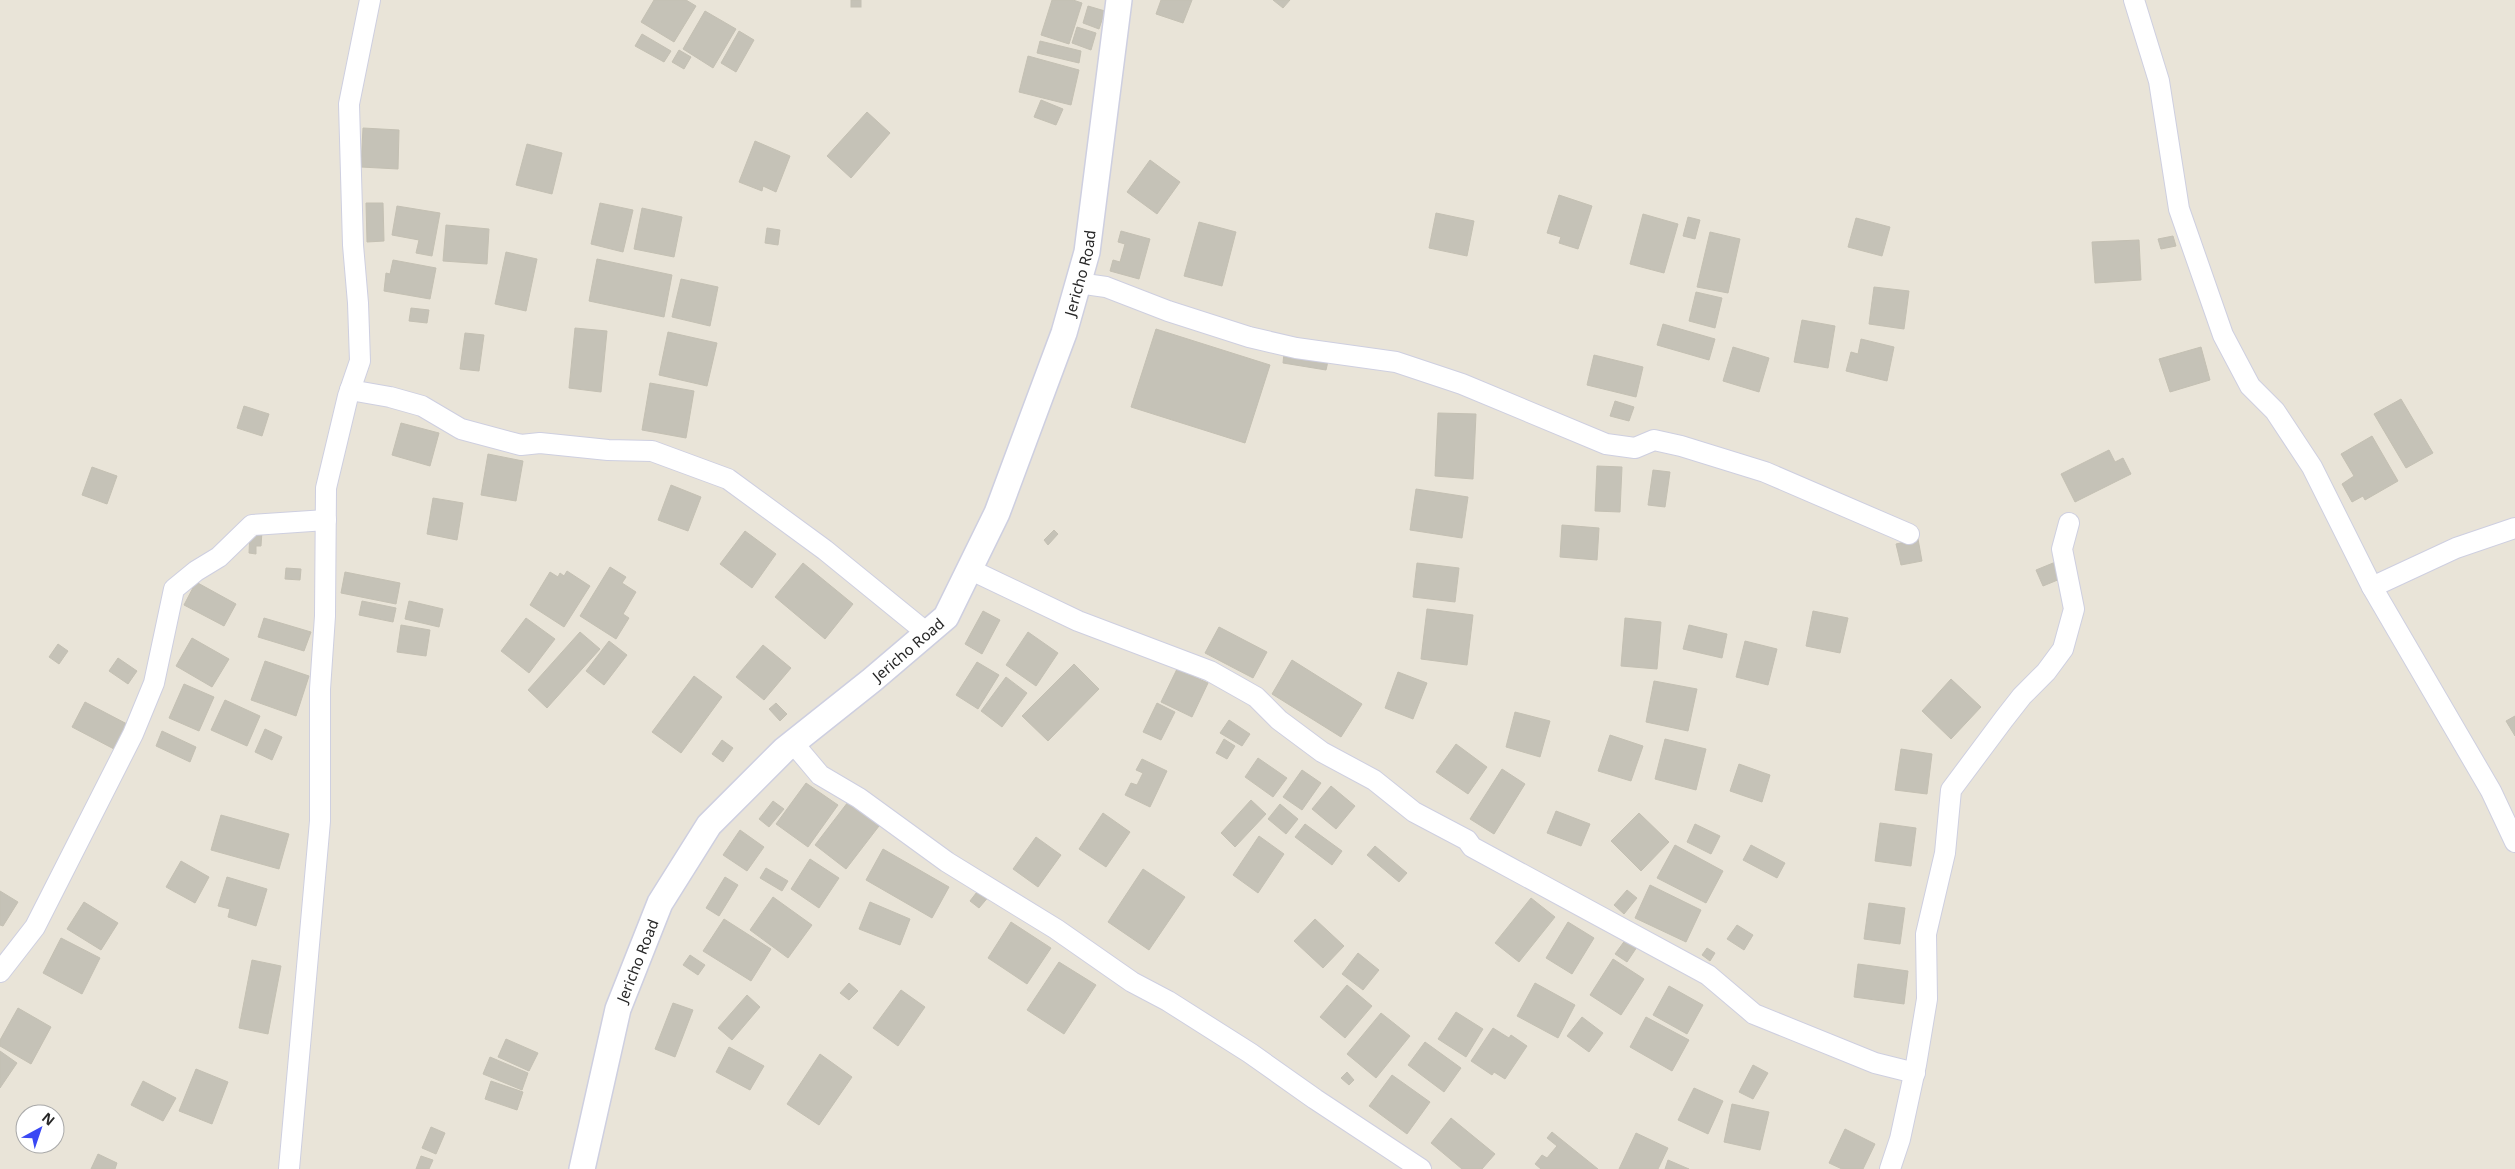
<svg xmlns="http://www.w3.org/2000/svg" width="2515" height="1169" font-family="'Noto Sans',sans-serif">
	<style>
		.building { fill: #c5c2b7; stroke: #c4c0b3 }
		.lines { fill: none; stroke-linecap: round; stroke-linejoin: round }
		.minor-casing { stroke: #cecfe0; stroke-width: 22 }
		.tertiary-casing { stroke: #cecfe0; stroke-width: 28 }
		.minor { stroke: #fff; stroke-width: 20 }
		.tertiary { stroke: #fff; stroke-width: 25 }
		.labels { text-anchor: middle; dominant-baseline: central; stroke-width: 4; stroke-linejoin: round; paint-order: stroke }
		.street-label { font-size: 15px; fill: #272727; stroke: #fff }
	</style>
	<rect width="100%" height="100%" fill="#e9e4d8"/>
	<g class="building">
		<path d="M654 0H686L696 6 674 42 641 22Z"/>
		<rect x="851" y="0" width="10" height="7"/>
		<path d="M1052 0H1073L1082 3 1069 44 1041 35Z"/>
		<path d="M1161 0H1192L1183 23 1156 14Z"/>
		<path d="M1273 0H1290L1283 8Z"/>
		<path d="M1088 6 1105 11 1099 29 1083 23Z"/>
		<path d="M705 11 736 29 713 68 683 49Z"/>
		<path d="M1077 27 1096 33 1091 50 1072 43Z"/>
		<path d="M739 31 754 40 736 72 721 63Z"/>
		<path d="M642 34 671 51 664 62 635 46Z"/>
		<path d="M1040 41 1081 51 1079 63 1037 53Z"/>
		<path d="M679 50 691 57 684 69 672 62Z"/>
		<path d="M1028 56 1079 70 1071 105 1019 92Z"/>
		<path d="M1041 100 1063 109 1056 125 1034 117Z"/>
		<path d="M867 112 890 133 851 178 827 156Z"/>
		<path d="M363 128 399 130 398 169 361 167Z"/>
		<path d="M755 141 790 156 776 192 763 186 762 191 739 182Z"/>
		<path d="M527 144 562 153 552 194 516 185Z"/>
		<path d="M1150 160 1180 182 1157 214 1127 192Z"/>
		<path d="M1559 195 1592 206 1578 249 1559 243 1561 237 1547 233Z"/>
		<path d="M366 203H383L384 241 367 242Z"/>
		<path d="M600 203 633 210 623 252 591 244Z"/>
		<path d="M397 206 440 213 432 256 416 253 419 240 392 235Z"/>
		<path d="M642 208 682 217 674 257 634 249Z"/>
		<path d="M1436 213 1474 221 1467 256 1429 248Z"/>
		<path d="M1643 214 1678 224 1664 273 1630 264Z"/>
		<path d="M1688 217 1700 220 1695 239 1683 236Z"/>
		<path d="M1856 218 1890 227 1882 256 1848 247Z"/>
		<path d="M1199 222 1236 232 1222 286 1184 276Z"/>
		<path d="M446 225 489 229 487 264 443 261Z"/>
		<path d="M767 228 780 230 778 245 765 243Z"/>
		<path d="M1121 231 1150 239 1139 279 1110 271 1113 260 1120 262 1125 244 1118 242Z"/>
		<path d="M1710 232 1740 239 1728 293 1697 287Z"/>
		<path d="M2173 236 2176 246 2161 249 2158 239Z"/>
		<path d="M2139 240 2141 280 2095 283 2092 242Z"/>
		<path d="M506 252 537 259 526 311 495 304Z"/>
		<path d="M597 259 672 275 664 317 589 301Z"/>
		<path d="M393 260 436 268 430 299 384 291 386 273 390 274Z"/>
		<path d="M681 279 718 287 710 326 672 317Z"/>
		<path d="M1874 287 1909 291 1904 329 1869 324Z"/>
		<path d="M1696 292 1722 298 1715 328 1689 321Z"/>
		<path d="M411 308 429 310 427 323 409 321Z"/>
		<path d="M1802 320 1835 326 1828 368 1794 362Z"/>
		<path d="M1663 324 1715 339 1709 360 1657 345Z"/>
		<path d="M575 328 607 331 601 392 569 388Z"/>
		<path d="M1156 329 1270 365 1245 443 1131 407Z"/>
		<path d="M668 332 717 343 707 386 659 375Z"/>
		<path d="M465 333 484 335 479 371 460 369Z"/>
		<path d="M1861 339 1894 347 1887 381 1846 371 1851 352 1858 354Z"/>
		<path d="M1733 347 1769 358 1759 392 1723 381Z"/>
		<path d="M2201 347 2210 380 2170 392 2159 359Z"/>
		<path d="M1284 353 1328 361 1326 370 1283 363Z"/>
		<path d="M1594 355 1643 367 1636 397 1587 385Z"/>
		<path d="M650 383 694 391 686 438 642 430Z"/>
		<path d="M2401 399 2433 453 2406 468 2374 414Z"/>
		<path d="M1615 401 1634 407 1629 421 1610 416Z"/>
		<path d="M244 406 269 414 262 436 237 428Z"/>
		<path d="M1438 413 1476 414 1473 479 1435 476Z"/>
		<path d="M401 423 439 433 430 466 392 455Z"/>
		<path d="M2372 436 2398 481 2365 500 2363 496 2352 502 2342 484 2354 476 2341 454Z"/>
		<path d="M2109 450 2115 462 2123 458 2131 474 2075 502 2061 474Z"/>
		<path d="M488 454 523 461 516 501 481 495Z"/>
		<path d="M1597 466 1622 467 1620 512 1595 511Z"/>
		<path d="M92 467 117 476 107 504 82 495Z"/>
		<path d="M1653 470 1670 472 1665 507 1648 505Z"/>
		<path d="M671 485 701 497 688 531 658 520Z"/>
		<path d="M1416 489 1468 497 1462 538 1410 530Z"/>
		<path d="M433 498 463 503 457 540 427 534Z"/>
		<path d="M1562 525 1599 528 1597 560 1560 557Z"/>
		<path d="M1054 530 1058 534 1048 545 1044 540Z"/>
		<path d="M250 531H262L261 546H256V554L249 553Z"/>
		<path d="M745 531 776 554 752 588 720 564Z"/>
		<path d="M1918 539 1922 561 1901 565 1896 544Z"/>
		<path d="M2058 561 2065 577 2043 586 2036 570Z"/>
		<path d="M803 563 853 604 825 639 775 597Z"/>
		<path d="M1417 563 1459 568 1455 602 1413 597Z"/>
		<path d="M610 567 626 577 622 583 636 592 623 614 629 618 616 639 580 616Z"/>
		<path d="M286 568 301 569 300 580 285 579Z"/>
		<path d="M567 571 590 586 564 627 530 605 550 572 558 577 560 573 564 576Z"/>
		<path d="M345 572 400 583 396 604 341 593Z"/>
		<path d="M196 582 236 604 224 626 184 605Z"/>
		<path d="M362 601 396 608 393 622 359 615Z"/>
		<path d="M409 601 443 609 439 627 405 619Z"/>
		<path d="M1427 609 1473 615 1467 665 1421 659Z"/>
		<path d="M983 611 1000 620 982 654 965 644Z"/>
		<path d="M1813 611 1848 618 1840 653 1806 646Z"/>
		<path d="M264 618 311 632 304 651 258 637Z"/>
		<path d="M526 618 555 639 529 673 501 651Z"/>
		<path d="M1625 618 1661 622 1657 669 1621 666Z"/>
		<path d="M401 625 430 630 426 656 397 652Z"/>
		<path d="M1689 625 1727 634 1722 658 1683 649Z"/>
		<path d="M1219 627 1267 652 1253 678 1205 653Z"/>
		<path d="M580 632 600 649 547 708 528 690Z"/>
		<path d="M1028 632 1058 653 1036 686 1006 665Z"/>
		<path d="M192 638 229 659 212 687 176 666Z"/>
		<path d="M609 641 627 655 604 685 586 671Z"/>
		<path d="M1745 641 1777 649 1768 685 1736 677Z"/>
		<path d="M58 644 68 651 59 664 49 657Z"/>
		<path d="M763 645 791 668 764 700 736 677Z"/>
		<path d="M118 658 137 671 128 684 109 671Z"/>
		<path d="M1292 660 1362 704 1341 737 1272 694Z"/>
		<path d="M265 661 309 676 296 716 251 700Z"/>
		<path d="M977 662 999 675 978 709 956 695Z"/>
		<path d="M1074 664 1099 689 1048 741 1022 716Z"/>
		<path d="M1177 669 1208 683 1192 717 1161 702Z"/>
		<path d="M1398 672 1427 683 1413 719 1385 708Z"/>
		<path d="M694 676 722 697 681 753 652 732Z"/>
		<path d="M1006 677 1027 693 1002 727 981 711Z"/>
		<path d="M1951 679 1981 707 1951 739 1922 711Z"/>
		<path d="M1654 681 1697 689 1688 731 1646 722Z"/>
		<path d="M184 684 214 697 199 731 169 718Z"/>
		<path d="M225 700 260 716 247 746 211 730Z"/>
		<path d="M85 702 127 724 114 749 72 727Z"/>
		<path d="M776 703 787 714 780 721 769 709Z"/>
		<path d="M1157 703 1175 712 1161 740 1143 732Z"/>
		<path d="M1515 712 1550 721 1540 757 1506 747Z"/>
		<path d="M2515 716V736L2506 721Z"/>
		<path d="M1229 720 1250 734 1242 746 1220 733Z"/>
		<path d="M265 729 282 737 272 760 255 752Z"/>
		<path d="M162 731 196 747 190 762 156 746Z"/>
		<path d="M1610 735 1643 746 1631 781 1598 771Z"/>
		<path d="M1224 739 1235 746 1227 759 1216 753Z"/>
		<path d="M1665 739 1706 749 1696 790 1655 779Z"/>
		<path d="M722 740 733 748 723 762 712 754Z"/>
		<path d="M1456 744 1487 767 1468 794 1436 772Z"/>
		<path d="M1901 749 1932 754 1927 794 1895 790Z"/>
		<path d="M1258 758 1287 778 1273 797 1245 777Z"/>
		<path d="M1142 759 1167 771 1150 807 1125 795 1131 783 1137 785 1143 773 1136 770Z"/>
		<path d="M1739 764 1770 775 1762 802 1730 791Z"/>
		<path d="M1502 769 1525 784 1494 834 1470 819Z"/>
		<path d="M1302 770 1321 783 1302 810 1283 797Z"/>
		<path d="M806 783 838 805 808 847 776 824Z"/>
		<path d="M1331 786 1355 806 1336 829 1312 809Z"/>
		<path d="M1251 800 1266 814 1235 847 1221 833Z"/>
		<path d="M773 801 784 809 769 827 759 819Z"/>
		<path d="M848 802 879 826 846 869 815 845Z"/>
		<path d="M1280 804 1298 819 1286 834 1268 819Z"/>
		<path d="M1556 811 1590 824 1581 846 1547 833Z"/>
		<path d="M1103 813 1130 832 1106 867 1079 849Z"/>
		<path d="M1639 813 1669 842 1641 871 1611 841Z"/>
		<path d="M221 815 289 834 279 869 211 850Z"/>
		<path d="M1880 823 1916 828 1911 866 1875 861Z"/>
		<path d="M1305 824 1342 851 1332 865 1295 837Z"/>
		<path d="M1695 824 1720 836 1711 854 1687 842Z"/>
		<path d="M740 830 764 847 747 871 723 855Z"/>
		<path d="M1259 836 1284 854 1258 893 1233 875Z"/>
		<path d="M1036 837 1061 855 1038 887 1013 869Z"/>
		<path d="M1675 845 1723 871 1706 903 1657 878Z"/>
		<path d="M1751 845 1785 863 1777 878 1743 860Z"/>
		<path d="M1375 846 1407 873 1399 882 1367 855Z"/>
		<path d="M883 849 949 887 932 918 866 880Z"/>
		<path d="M810 859 839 878 819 908 791 889Z"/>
		<path d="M181 861 209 877 195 903 166 887Z"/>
		<path d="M766 868 788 881 782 891 760 878Z"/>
		<path d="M1143 869 1185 897 1149 950 1108 922Z"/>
		<path d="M227 877 267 889 256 926 228 917 230 909 218 906Z"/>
		<path d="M725 877 738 885 719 916 706 908Z"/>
		<path d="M1650 885 1701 910 1686 942 1635 918Z"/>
		<path d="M980 888 990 895 979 908 970 901Z"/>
		<path d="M1627 890 1637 898 1624 914 1614 905Z"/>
		<path d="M0 891 18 902 3 926 0 925Z"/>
		<path d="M773 897 812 925 788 958 750 930Z"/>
		<path d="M1531 898 1555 917 1519 962 1495 943Z"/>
		<path d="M84 902 118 923 101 950 67 929Z"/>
		<path d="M870 902 910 919 900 945 859 929Z"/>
		<path d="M1869 903 1905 908 1900 944 1864 939Z"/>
		<path d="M724 919 771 949 751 981 703 951Z"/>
		<path d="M1315 919 1344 946 1323 968 1294 941Z"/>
		<path d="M1011 922 1051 948 1027 984 988 958Z"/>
		<path d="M1568 922 1594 938 1572 974 1546 958Z"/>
		<path d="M1737 925 1753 935 1744 950 1727 939Z"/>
		<path d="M61 938 100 958 82 994 43 973Z"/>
		<path d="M1626 939 1637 947 1627 962 1615 954Z"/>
		<path d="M1707 948 1715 953 1710 961 1702 955Z"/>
		<path d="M1358 953 1379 970 1363 990 1342 974Z"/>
		<path d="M690 955 705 965 698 975 683 965Z"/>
		<path d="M1613 959 1644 979 1621 1015 1590 995Z"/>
		<path d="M252 960 281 966 268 1034 239 1028Z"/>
		<path d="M1059 962 1096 985 1064 1034 1027 1010Z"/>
		<path d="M1858 964 1908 971 1904 1004 1854 997Z"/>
		<path d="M849 983 858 991 849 1000 840 993Z"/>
		<path d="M1535 983 1575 1005 1558 1038 1517 1016Z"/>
		<path d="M1347 985 1372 1006 1345 1038 1320 1017Z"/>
		<path d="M1669 986 1703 1005 1687 1034 1653 1015Z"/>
		<path d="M901 990 925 1007 898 1046 873 1028Z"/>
		<path d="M747 995 760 1007 732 1040 718 1028Z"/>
		<path d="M673 1003 693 1010 675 1057 655 1049Z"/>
		<path d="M18 1008 51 1027 31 1064 0 1046V1040Z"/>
		<path d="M1456 1012 1483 1029 1466 1057 1438 1039Z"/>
		<path d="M1381 1013 1410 1036 1376 1078 1347 1054Z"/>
		<path d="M1582 1017 1603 1033 1589 1052 1567 1036Z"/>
		<path d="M1646 1017 1689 1040 1672 1071 1630 1047Z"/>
		<path d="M1493 1028 1509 1038 1511 1035 1527 1046 1505 1079 1494 1072 1492 1075 1471 1061Z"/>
		<path d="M506 1039 538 1053 529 1071 498 1057Z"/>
		<path d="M1425 1042 1461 1068 1444 1092 1408 1065Z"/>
		<path d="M729 1047 764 1066 750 1090 716 1072Z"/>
		<path d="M0 1051 17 1063 0 1088Z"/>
		<path d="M820 1054 852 1077 819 1125 787 1104Z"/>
		<path d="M490 1057 528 1073 522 1090 483 1074Z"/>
		<path d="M1753 1065 1768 1073 1753 1099 1739 1092Z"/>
		<path d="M196 1069 228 1082 212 1124 179 1111Z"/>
		<path d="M1347 1072 1354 1080 1349 1085 1341 1078Z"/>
		<path d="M1392 1075 1430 1102 1407 1134 1369 1106Z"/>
		<path d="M143 1081 176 1098 163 1121 131 1105Z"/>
		<path d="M491 1081 523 1092 517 1110 485 1099Z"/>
		<path d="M1694 1088 1723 1101 1708 1134 1678 1120Z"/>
		<path d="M1732 1104 1769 1112 1760 1150 1724 1142Z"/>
		<path d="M1451 1118 1495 1154 1482 1169H1462L1431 1143Z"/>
		<path d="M431 1127 445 1133 436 1154 422 1148Z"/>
		<path d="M1845 1129 1875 1144 1863 1169H1842L1829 1163Z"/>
		<path d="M1552 1132 1598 1169H1541L1535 1164 1542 1155 1547 1158 1557 1146 1547 1138Z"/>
		<path d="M1636 1133 1668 1148 1658 1169H1619Z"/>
		<path d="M98 1154 117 1163 115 1169H91Z"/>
		<path d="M421 1156 433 1160 429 1169H416Z"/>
		<path d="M1668 1160 1689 1169H1665Z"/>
	</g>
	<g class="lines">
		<g class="minor-casing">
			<g id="minor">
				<path d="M2134 0 2159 81 2179 209 2223 335 2250 386 2275 411 2312 467 2372 587 2491 791 2515 842"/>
				<path d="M1078 283 1106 287 1168 311 1249 337 1296 348 1396 362 1462 384 1606 444 1635 448 1654 440 1681 446 1765 472 1909 534"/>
				<path d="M350 390 390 397 422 406 461 429 521 445 540 443 608 450 652 451 728 479 825 550 927 633"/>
				<path d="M969 569 1078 621 1210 671 1256 697 1279 720 1322 752 1374 780 1414 812 1467 840 1472 847 1708 975 1754 1014 1875 1063 1915 1073"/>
				<path d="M2372 587 2456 548 2515 528"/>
				<path d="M793 743 820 775 859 798 947 862 1056 929 1132 982 1168 1001 1250 1053 1315 1099 1421 1169"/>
				<path d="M0 972 35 927 133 734 154 683 174 589 196 571 219 557 252 525 326 520"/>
				<path d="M289 1169 320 821V689L325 616 326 488 348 396 360 361 358 303 353 245 349 104 370 0"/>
				<path d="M1890 1169 1900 1139 1916 1065 1927 999 1926 934 1945 853 1951 790 2004 719 2022 696 2046 672 2063 649 2074 609 2062 549 2069 523"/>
			</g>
		</g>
		<g class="tertiary-casing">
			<g id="tertiary">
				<path id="s1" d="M582 1169 618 1009 660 903 709 825 784 750 872 680 946 617 997 513 1064 333 1087 252 1119 0"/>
			</g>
		</g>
		<use href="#minor" class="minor"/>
		<use href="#tertiary" class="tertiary"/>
	</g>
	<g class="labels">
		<g class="street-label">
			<text stroke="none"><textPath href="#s1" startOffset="1056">Jericho Road</textPath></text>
			<text stroke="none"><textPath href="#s1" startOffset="636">Jericho Road</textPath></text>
			<text stroke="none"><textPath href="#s1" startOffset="216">Jericho Road</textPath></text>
		</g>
	</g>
	<g transform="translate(40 1129) rotate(40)"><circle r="24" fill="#ffffff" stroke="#a9a9a9"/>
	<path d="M0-4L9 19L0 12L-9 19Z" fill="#3a48f4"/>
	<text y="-8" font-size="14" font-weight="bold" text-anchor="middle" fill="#272727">N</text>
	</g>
</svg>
